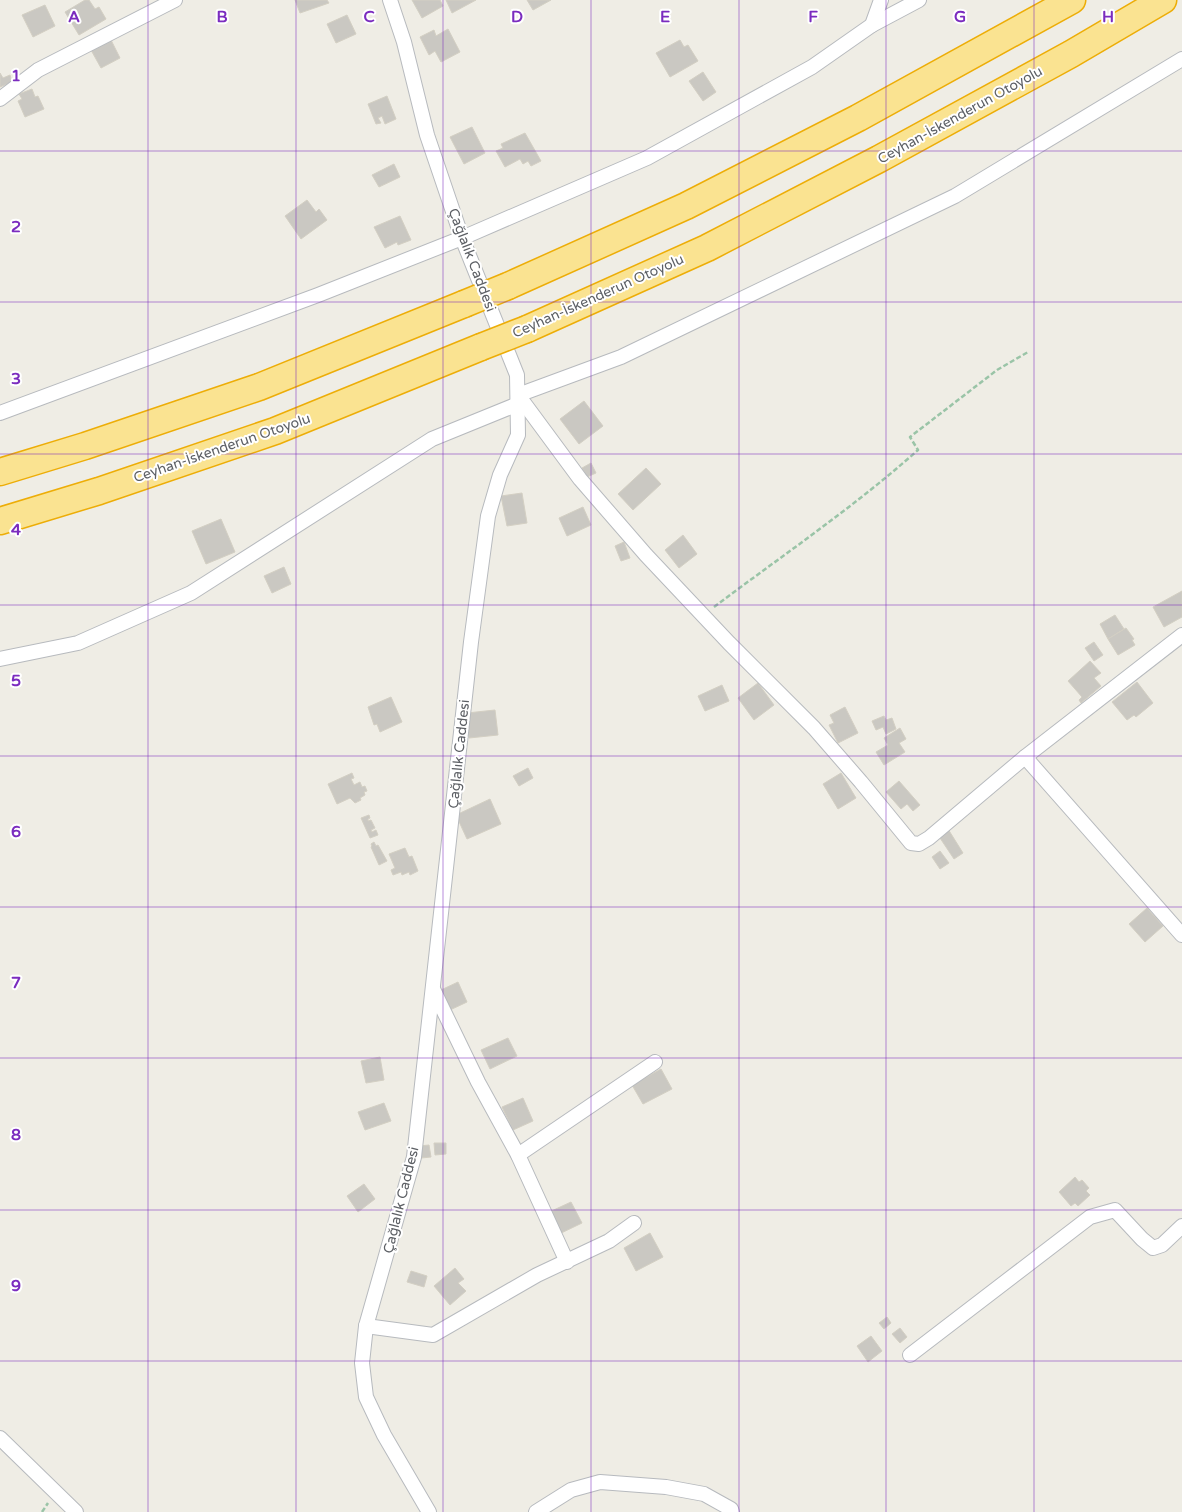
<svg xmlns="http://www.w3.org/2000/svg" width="1182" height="1512" font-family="'Varela Round',sans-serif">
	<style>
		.building { fill: #cac8c2; stroke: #d3cfc3 }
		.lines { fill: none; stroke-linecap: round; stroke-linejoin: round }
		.minor-casing { stroke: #b7babe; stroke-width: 16 }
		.motorway-casing { stroke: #edad07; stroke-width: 29 }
		.path { stroke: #9ac4a7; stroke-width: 2.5; stroke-dasharray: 5 2.5; stroke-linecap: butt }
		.minor { stroke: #fff; stroke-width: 14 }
		.motorway { stroke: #fae391; stroke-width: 26 }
		.motorway-bridge-casing { stroke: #edad07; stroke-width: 29; stroke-linecap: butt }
		.motorway-bridge { stroke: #fae391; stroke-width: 26 }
		.grid { fill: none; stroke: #7b2cbf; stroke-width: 1; stroke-opacity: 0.55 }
		.labels { text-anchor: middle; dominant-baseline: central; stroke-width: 4; stroke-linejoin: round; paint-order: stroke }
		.street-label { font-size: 14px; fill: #5d6065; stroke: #fff }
		.grid-label { font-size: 16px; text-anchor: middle; font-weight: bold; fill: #7b2cbf; stroke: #fff; stroke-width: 4; stroke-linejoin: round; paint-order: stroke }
	</style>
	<rect width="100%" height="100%" fill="#efede5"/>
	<g class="building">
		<path d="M85 0H89L95 9 99 7 106 19 79 35 65 12Z"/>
		<path d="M295 0H327L329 3 300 13Z"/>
		<path d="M412 0H440L443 6 422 18Z"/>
		<path d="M446 0H476L452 13Z"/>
		<path d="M527 0H551L533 10Z"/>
		<path d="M45 5 55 26 33 37 22 15Z"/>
		<path d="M347 15 356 34 336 43 327 24Z"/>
		<path d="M448 29 460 52 441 62 435 51 429 55 420 37 434 30 436 36Z"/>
		<path d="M111 40 120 58 101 68 91 50Z"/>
		<path d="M680 40 684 47 688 45 698 61 670 77 656 53Z"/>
		<path d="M703 72 716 92 703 101 689 81Z"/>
		<path d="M0 73 3 78 10 75 12 82 0 87Z"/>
		<path d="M32 89 35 97 38 96 44 109 25 117 18 101 22 99 19 94Z"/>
		<path d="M387 96 396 119 385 124 382 116 378 118 381 123 376 124 368 104Z"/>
		<path d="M472 127 485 153 464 164 450 137Z"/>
		<path d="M525 133 541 161 531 166 528 161 523 164 520 159 505 167 496 151 503 148 501 144Z"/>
		<path d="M394 164 400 177 379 187 372 175Z"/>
		<path d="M307 200 316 212 319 209 327 220 301 239 285 216Z"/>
		<path d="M400 216 411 240 398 245 397 242 385 248 374 227Z"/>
		<path d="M584 401 603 426 579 444 560 419Z"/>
		<path d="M591 463 596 473 587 477 582 468Z"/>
		<path d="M646 468 661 484 633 510 618 494Z"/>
		<path d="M522 493 527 523 507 526 501 496Z"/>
		<path d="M583 507 591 525 567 536 559 518Z"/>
		<path d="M221 519 235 552 206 564 192 531Z"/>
		<path d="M683 535 697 554 679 568 665 550Z"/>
		<path d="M624 542 630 558 621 561 615 546Z"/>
		<path d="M284 567 291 584 272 593 264 576Z"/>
		<path d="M1182 591V617L1164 627 1153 607Z"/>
		<path d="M1115 615 1124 629 1108 639 1100 624Z"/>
		<path d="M1126 628 1134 639 1132 640 1135 645 1118 655 1108 639Z"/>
		<path d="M1094 642 1103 655 1094 661 1085 648Z"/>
		<path d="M1090 661 1101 673 1094 678 1101 686 1081 703 1079 700 1082 697 1068 681Z"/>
		<path d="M1137 682 1153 703 1136 717 1134 715 1127 720 1112 702Z"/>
		<path d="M758 683 774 705 754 720 738 698Z"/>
		<path d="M722 685 729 701 705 711 698 696Z"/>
		<path d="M391 697 402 722 380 732 377 724 374 725 368 707Z"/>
		<path d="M845 707 858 733 838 743 829 725 834 723 830 715Z"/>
		<path d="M495 710 498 735 469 738 467 713Z"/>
		<path d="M884 716 886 720 892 718 896 729 886 734 883 727 876 730 872 721Z"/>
		<path d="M900 728 906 739 899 743 905 752 884 765 876 752 888 745 884 738Z"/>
		<path d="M528 768 533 778 519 786 513 776Z"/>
		<path d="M352 773 354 778 351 779 354 785 360 782 362 787 365 786 367 791 364 792 365 795 360 798 361 800 355 803 350 798 337 804 328 784Z"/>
		<path d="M841 773 856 798 838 809 823 784Z"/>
		<path d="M899 781 920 805 913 811 907 804 901 809 886 792Z"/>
		<path d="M490 799 501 824 467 839 456 815Z"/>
		<path d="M369 815 370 818 368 819V821L371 820 375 828 371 830 372 832 376 830 378 835 370 838 361 818Z"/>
		<path d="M948 829 963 853 954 859 938 835Z"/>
		<path d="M374 842 376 846 378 845 387 861 379 865 371 847 372 846 371 844Z"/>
		<path d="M405 848 409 857 412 856 418 871 410 875 409 872 402 875 401 872 393 875 391 870 395 868 389 854Z"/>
		<path d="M940 851 949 863 940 869 932 857Z"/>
		<path d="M1147 908 1163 926 1145 942 1129 924Z"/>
		<path d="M458 982 467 1002 450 1010 441 990Z"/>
		<path d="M508 1038 517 1056 490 1069 481 1050Z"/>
		<path d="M380 1057 384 1080 366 1083 361 1061Z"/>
		<path d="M661 1069 672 1089 643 1104 632 1085Z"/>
		<path d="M523 1098 533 1121 513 1130 502 1107Z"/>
		<path d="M384 1103 391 1121 365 1130 358 1112Z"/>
		<path d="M434 1143H446V1154L435 1155Z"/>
		<path d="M429 1145 431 1157 421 1158 419 1146Z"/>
		<path d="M1075 1177 1079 1182 1082 1180 1089 1188 1086 1191 1090 1195 1078 1206 1075 1203 1071 1206 1059 1192Z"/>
		<path d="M364 1184 375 1199 358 1212 347 1196Z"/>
		<path d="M571 1202 582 1223 555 1236 545 1214Z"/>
		<path d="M650 1233 663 1257 636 1271 624 1248Z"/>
		<path d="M455 1268 464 1279 458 1283 466 1291 450 1305 434 1286Z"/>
		<path d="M411 1271 427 1276 424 1287 407 1282Z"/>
		<path d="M887 1317 891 1323 884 1329 879 1323Z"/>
		<path d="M900 1328 907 1337 900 1343 892 1334Z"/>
		<path d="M871 1336 882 1351 868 1362 857 1346Z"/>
	</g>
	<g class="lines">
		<g class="minor-casing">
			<g id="minor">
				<path d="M390 0 404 42 427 135 462 238 517 375 518 435 500 475 488 516 471 642 414 1157 366 1326 362 1363 366 1397 384 1435 429 1512"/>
				<path d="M872 25 919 0"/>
				<path d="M1182 59 955 196 621 357 518 395 580 479 646 555 729 643 814 728 861 782 911 843 919 844 929 838 1025 757 1182 635"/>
				<path d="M0 99 38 70 175 0"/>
				<path d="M0 413 318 295 462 238 647 158 812 67 872 25 881 0"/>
				<path d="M0 659 78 643 191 593 432 439 518 404"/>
				<path d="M1025 757 1182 935"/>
				<path d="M433 989 478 1082 518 1155 567 1262"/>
				<path d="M518 1155 655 1062"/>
				<path d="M366 1326 433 1335 537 1275 609 1241 634 1223"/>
				<path d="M910 1355 1090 1217 1115 1210 1142 1239 1153 1248 1162 1245 1182 1226"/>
				<path d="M0 1438 76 1512"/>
				<path d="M536 1512 571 1490 600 1482 666 1487 704 1494 731 1509 732 1512"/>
			</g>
		</g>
		<g class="motorway-casing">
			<g id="motorway">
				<path d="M508 286 686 206 858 118 1072 0"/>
				<path d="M527 329 707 248 879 159 1071 54 1163 0"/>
				<path d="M0 472 85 446 259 387 464 304"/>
				<path d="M0 521 99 491 275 431 481 347"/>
			</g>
		</g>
		<g class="path">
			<path d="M714 607C783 555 854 507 918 450L910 437 997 370 1028 352"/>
			<path d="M42 1512 48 1503"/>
		</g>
		<use href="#minor" class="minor"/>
		<use href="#motorway" class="motorway"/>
		<g class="motorway-bridge-casing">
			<g id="motorway-bridge">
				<path d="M464 304 508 286"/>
				<path d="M481 347 527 329"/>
			</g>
		</g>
		<use href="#motorway-bridge" class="motorway-bridge"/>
	</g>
	<path class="grid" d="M148 0V1512M296 0V1512M443 0V1512M591 0V1512M739 0V1512M886 0V1512M1034 0V1512M0 151H1182M0 302H1182M0 454H1182M0 605H1182M0 756H1182M0 907H1182M0 1058H1182M0 1210H1182M0 1361H1182"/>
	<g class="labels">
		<g class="street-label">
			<text transform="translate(960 115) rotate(-29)">Ceyhan-İskenderun Otoyolu</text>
			<text transform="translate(472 260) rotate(69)">Çağlalık Caddesi</text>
			<text transform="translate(598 296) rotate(-24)">Ceyhan-İskenderun Otoyolu</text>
			<text transform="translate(222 448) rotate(-19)">Ceyhan-İskenderun Otoyolu</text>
			<text transform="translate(459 754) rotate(-84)">Çağlalık Caddesi</text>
			<text transform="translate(401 1200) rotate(-76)">Çağlalık Caddesi</text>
		</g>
	</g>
	<g class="grid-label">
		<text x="74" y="22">A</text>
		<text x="222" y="22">B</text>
		<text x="369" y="22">C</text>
		<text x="517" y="22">D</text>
		<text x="665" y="22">E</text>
		<text x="813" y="22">F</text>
		<text x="960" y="22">G</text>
		<text x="1108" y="22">H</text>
		<text x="16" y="81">1</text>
		<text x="16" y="232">2</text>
		<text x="16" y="384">3</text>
		<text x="16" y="535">4</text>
		<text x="16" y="686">5</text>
		<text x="16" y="837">6</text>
		<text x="16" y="988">7</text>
		<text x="16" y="1140">8</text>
		<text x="16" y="1291">9</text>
	</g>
</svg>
